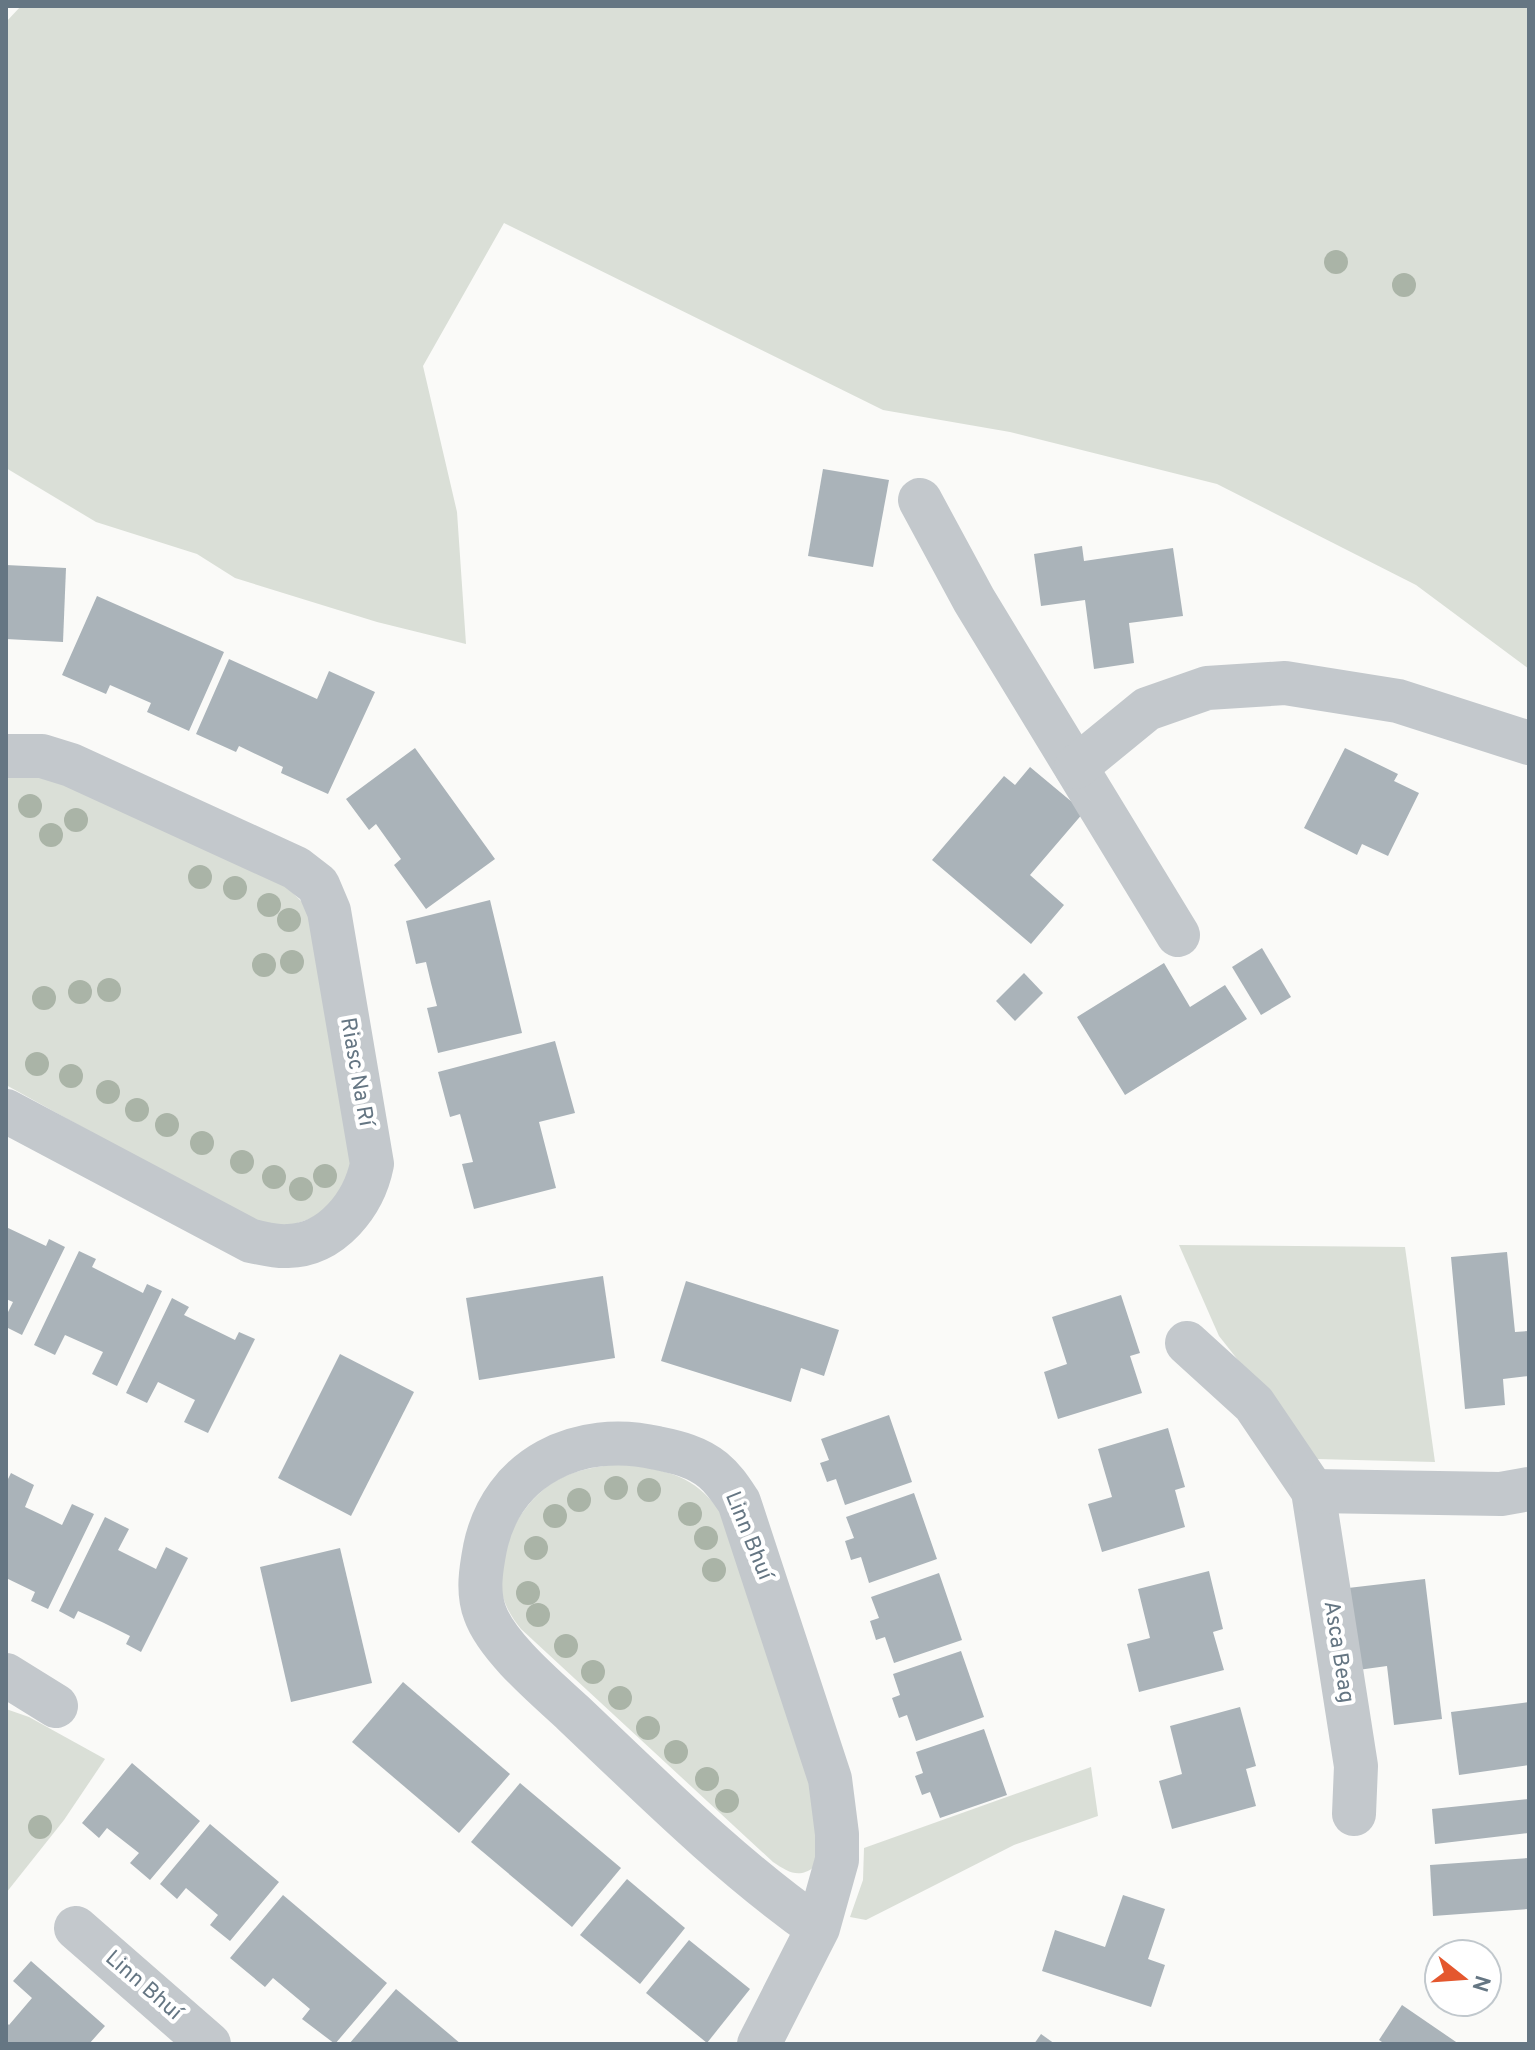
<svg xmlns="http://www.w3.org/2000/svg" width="1535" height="2050" font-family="Overpass,sans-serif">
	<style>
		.green { fill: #dadfd7 }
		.building { fill: #aab3b9 }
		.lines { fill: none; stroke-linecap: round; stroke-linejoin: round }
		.street { stroke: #c3c8cc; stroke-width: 44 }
		.tree { fill: #aab4a7 }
		.labels { text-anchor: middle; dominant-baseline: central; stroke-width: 8; stroke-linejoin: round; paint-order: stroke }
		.street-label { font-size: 22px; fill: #657683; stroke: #fff }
	</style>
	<rect width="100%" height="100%" fill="#fafaf8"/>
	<g class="green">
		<path d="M21 6H1529V669L1416 585 1217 484 1010 432 883 410 504 223 423 366 457 512 466 644 377 622 235 578 197 554 96 522 6 468V22Z"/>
		<path d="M14 773H44L282 882 307 907 352 1167 343 1193 315 1217 289 1226 252 1221 6 1085V780Z"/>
		<path d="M1179 1245 1405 1247 1435 1462 1316 1459 1219 1336Z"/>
		<path d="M627 1463C671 1473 692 1474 721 1512L810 1782 819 1826 814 1867C799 1879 788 1872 773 1862L521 1629C513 1619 507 1610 503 1597 492 1557 518 1506 551 1484 573 1469 600 1466 627 1463Z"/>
		<path d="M6 1709 29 1717 105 1759 64 1820 6 1893Z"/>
		<path d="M1091 1767 1098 1816 1014 1845 866 1920 850 1917 863 1880 864 1848Z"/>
	</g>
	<g class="building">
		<path d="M823 469 889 480 873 567 808 556Z"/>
		<path d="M1082 546 1084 561 1173 548 1183 616 1129 623 1134 663 1094 669 1085 600 1041 606 1034 554Z"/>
		<path d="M6 565 66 568 63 642 6 639Z"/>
		<path d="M97 596 224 652 189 731 147 712 151 703 110 685 106 694 62 675Z"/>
		<path d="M229 659 317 699 329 671 375 692 328 794 281 773 283 767 262 757 239 746 236 752 196 734Z"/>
		<path d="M415 748 495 859 426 909 394 865 401 859 376 824 369 830 346 799Z"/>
		<path d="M1345 748 1398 774 1394 781 1419 793 1388 856 1362 844 1357 855 1304 828Z"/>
		<path d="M1030 767 1084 812 1030 875 1064 905 1031 944 932 860 1004 776 1015 785Z"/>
		<path d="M490 900 522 1033 438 1053 427 1008 437 1006 431 983 426 962 416 964 406 921Z"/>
		<path d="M1262 948 1291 997 1261 1015 1232 967Z"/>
		<path d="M1164 963 1190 1007 1225 985 1247 1019 1125 1095 1077 1017Z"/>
		<path d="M1024 973 1043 993 1015 1021 996 1001Z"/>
		<path d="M555 1041 575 1113 539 1122 556 1188 474 1209 462 1164 473 1162 460 1114 450 1117 438 1072Z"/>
		<path d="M6 1227 46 1246 49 1239 65 1247 22 1335 6 1327V1316L13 1302 6 1299Z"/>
		<path d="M79 1251 96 1259 92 1267 143 1293 147 1284 162 1291 117 1386 92 1374 103 1352 65 1335 55 1355 34 1345Z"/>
		<path d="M1507 1252 1515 1332 1529 1331V1376L1503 1379 1505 1405 1465 1409 1451 1257Z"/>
		<path d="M603 1276 615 1358 479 1380 466 1298Z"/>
		<path d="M686 1281 839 1330 824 1376 801 1368 791 1402 661 1361Z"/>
		<path d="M1121 1295 1140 1353 1130 1356 1142 1393 1058 1419 1044 1372 1067 1364 1052 1317Z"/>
		<path d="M172 1298 189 1307 184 1315 235 1340 239 1332 255 1339 208 1433 184 1422 195 1400 158 1382 147 1403 126 1393Z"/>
		<path d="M340 1354 414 1392 351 1516 278 1478Z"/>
		<path d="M889 1415 912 1482 845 1505 836 1479 827 1482 820 1463 829 1460 821 1439Z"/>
		<path d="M1168 1428 1185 1487 1175 1490 1185 1527 1102 1552 1088 1504 1112 1497 1098 1449Z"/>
		<path d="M11 1473 34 1485 25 1507 42 1515 62 1525 72 1504 94 1514 48 1609 31 1601 35 1592 6 1578V1483Z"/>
		<path d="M914 1493 937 1559 869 1583 861 1557 851 1560 845 1541 854 1538 846 1517Z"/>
		<path d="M105 1517 129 1529 118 1550 156 1569 166 1547 188 1558 141 1652 126 1644 130 1636 104 1623 78 1611 74 1619 59 1611Z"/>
		<path d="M340 1548 372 1683 291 1702 260 1567Z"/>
		<path d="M1209 1571 1223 1629 1213 1632 1224 1670 1139 1692 1127 1644 1150 1638 1138 1589Z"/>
		<path d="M939 1573 962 1640 894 1663 885 1637 876 1640 870 1621 879 1618 871 1597Z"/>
		<path d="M1425 1579 1442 1719 1394 1725 1387 1666 1358 1670 1348 1588Z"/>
		<path d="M961 1651 984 1717 916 1741 907 1715 899 1718 892 1698 900 1695 893 1674Z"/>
		<path d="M403 1682 510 1774 459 1833 352 1742Z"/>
		<path d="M1529 1702V1765L1459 1775 1451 1712Z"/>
		<path d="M1240 1707 1256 1766 1246 1769 1256 1806 1172 1829 1159 1781 1182 1774 1170 1726Z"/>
		<path d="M984 1729 1007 1795 940 1818 930 1792 922 1795 915 1776 923 1773 916 1752Z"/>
		<path d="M132 1763 200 1821 150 1880 130 1863 139 1853 107 1828 99 1838 82 1823Z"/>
		<path d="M520 1783 621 1868 572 1927 471 1842Z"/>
		<path d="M1529 1799V1833L1435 1844 1432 1809Z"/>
		<path d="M210 1824 279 1882 230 1941 210 1925 218 1915 186 1888 177 1899 160 1884Z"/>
		<path d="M1529 1858V1909L1433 1916 1430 1865Z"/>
		<path d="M627 1879 685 1928 640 1984 580 1935Z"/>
		<path d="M283 1895 387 1983 335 2044 302 2019 310 2009 273 1978 265 1987 230 1958Z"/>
		<path d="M1123 1895 1165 1909 1148 1959 1165 1965 1151 2007 1042 1971 1055 1930 1105 1947Z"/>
		<path d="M689 1940 750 1989 707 2043 646 1993Z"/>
		<path d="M31 1961 105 2026 89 2044H6V2022L9 2025 32 1998 13 1981Z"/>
		<path d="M396 1989 461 2044H349Z"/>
		<path d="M1402 2005 1459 2044H1385L1379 2040Z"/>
		<path d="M1041 2034 1055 2044H1034Z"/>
	</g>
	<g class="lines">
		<g class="street">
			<path d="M920 500 974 600 1178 935"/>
			<path d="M6 756H42L71 765 296 868 318 885 329 911 372 1164C364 1204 332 1245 288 1246 275 1247 263 1243 251 1241L6 1111"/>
			<path d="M1076 767 1147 709 1207 688 1285 683 1398 701 1529 743"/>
			<path d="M1187 1343 1254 1404 1313 1491 1356 1766 1354 1814"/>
			<path d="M1313 1491 1501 1494 1529 1489"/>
			<path d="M6 1675 56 1706"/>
			<path d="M76 1928 209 2044"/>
			<path d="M759 2044 818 1928 837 1860V1834L830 1779 739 1502C731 1490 724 1479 713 1470 697 1457 677 1452 657 1448 579 1430 502 1466 485 1548 481 1569 477 1592 485 1613 497 1647 546 1688 573 1713 651 1787 730 1866 818 1928"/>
		</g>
	</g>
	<g class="tree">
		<circle cx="1336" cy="262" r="12"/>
		<circle cx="1404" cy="285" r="12"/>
		<circle cx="30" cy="806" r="12"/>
		<circle cx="76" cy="820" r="12"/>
		<circle cx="51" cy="835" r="12"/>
		<circle cx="200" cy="877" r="12"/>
		<circle cx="235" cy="888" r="12"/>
		<circle cx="269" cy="905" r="12"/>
		<circle cx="289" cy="920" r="12"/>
		<circle cx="292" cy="962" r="12"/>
		<circle cx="264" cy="965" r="12"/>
		<circle cx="109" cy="990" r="12"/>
		<circle cx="80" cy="992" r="12"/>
		<circle cx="44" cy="998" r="12"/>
		<circle cx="37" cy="1064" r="12"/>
		<circle cx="71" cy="1076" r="12"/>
		<circle cx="108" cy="1092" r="12"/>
		<circle cx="137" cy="1110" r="12"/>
		<circle cx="167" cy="1125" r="12"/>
		<circle cx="202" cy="1143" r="12"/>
		<circle cx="242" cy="1162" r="12"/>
		<circle cx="325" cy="1176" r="12"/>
		<circle cx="274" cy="1177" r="12"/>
		<circle cx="301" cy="1189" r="12"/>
		<circle cx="616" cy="1488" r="12"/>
		<circle cx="649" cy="1490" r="12"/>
		<circle cx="579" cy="1500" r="12"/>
		<circle cx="690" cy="1514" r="12"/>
		<circle cx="555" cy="1516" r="12"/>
		<circle cx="706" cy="1538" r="12"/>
		<circle cx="536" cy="1548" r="12"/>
		<circle cx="714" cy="1570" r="12"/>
		<circle cx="528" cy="1593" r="12"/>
		<circle cx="538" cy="1615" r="12"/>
		<circle cx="566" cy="1646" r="12"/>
		<circle cx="593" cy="1672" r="12"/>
		<circle cx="620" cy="1698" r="12"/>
		<circle cx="648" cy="1728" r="12"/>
		<circle cx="676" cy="1752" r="12"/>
		<circle cx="707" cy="1779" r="12"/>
		<circle cx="727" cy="1801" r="12"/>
		<circle cx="40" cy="1827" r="12"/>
	</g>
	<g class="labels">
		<g class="street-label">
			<text transform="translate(356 1072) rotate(80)">Riasc Na Rí</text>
			<text transform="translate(748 1536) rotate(68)">Linn Bhuí</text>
			<text transform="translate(1338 1652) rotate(81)">Asca Beag</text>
			<text transform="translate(143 1986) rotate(41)">Linn Bhuí</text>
		</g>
	</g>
	<rect width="1535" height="2050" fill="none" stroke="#657683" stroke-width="16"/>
	<g transform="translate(1463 1978) rotate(107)"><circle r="38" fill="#ffffff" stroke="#c1c8cd" stroke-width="2"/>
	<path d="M0-6L14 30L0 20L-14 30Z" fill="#e4572e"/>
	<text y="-12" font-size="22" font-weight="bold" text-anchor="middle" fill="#657683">N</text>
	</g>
</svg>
